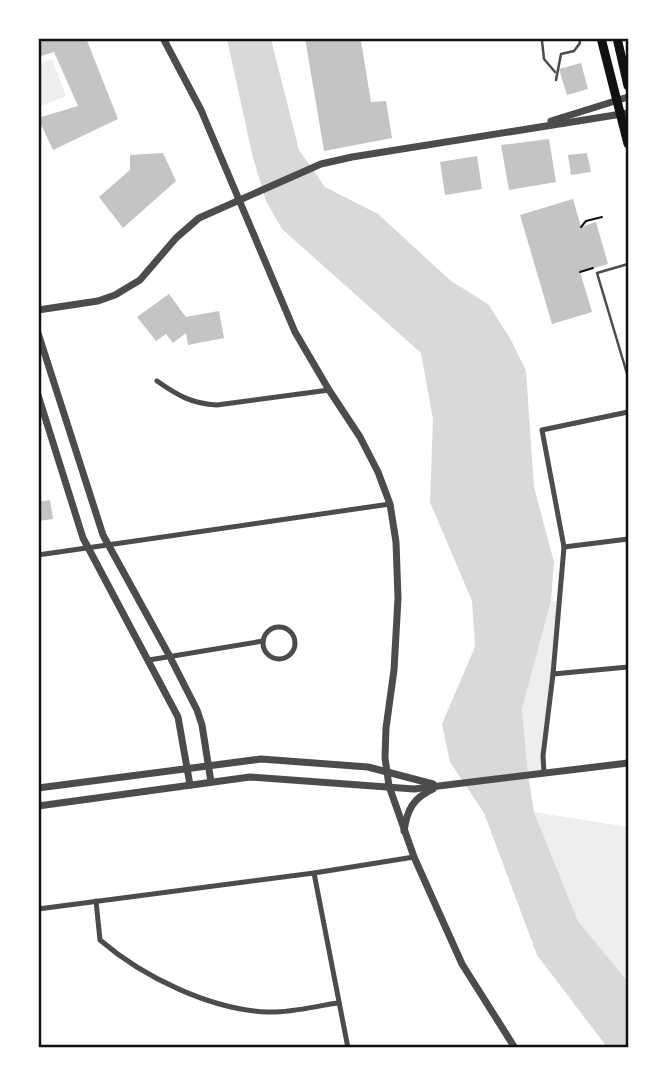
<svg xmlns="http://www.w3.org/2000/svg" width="667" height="1086" font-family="'Fira Sans Condensed',sans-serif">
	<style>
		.green { fill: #eee }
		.water { fill: #d9d9d9 }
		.building { fill: #c4c4c4 }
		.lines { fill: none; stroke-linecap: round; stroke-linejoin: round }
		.path { stroke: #111; stroke-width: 2 }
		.service { stroke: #4c4c4c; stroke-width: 2.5 }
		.minor { stroke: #4c4c4c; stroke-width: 5 }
		.tertiary { stroke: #4c4c4c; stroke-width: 7 }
		.primary { stroke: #111; stroke-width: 9 }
		.neatline { fill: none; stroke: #111; stroke-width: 2.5 }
	</style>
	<rect width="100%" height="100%" fill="#fff"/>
	<g class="green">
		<path d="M52 59 66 96 41 106 39 98V64Z"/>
		<path d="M551 601H559L543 756 544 773 528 775 522 709Z"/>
		<path d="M534 812 628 827V982L578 921Z"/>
	</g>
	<path class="water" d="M227 39H271L299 150 325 187 378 214 451 281 488 304 510 338 526 371 534 487 554 562 551 601 522 709 528 775 534 812 578 921 628 982V1047H607L537 955 484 813 450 762 442 724 475 647 472 601 430 502 433 419 421 353 282 229 266 201 252 154Z"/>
	<g class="building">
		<path d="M38 38H86L118 119 53 150 38 118 78 106 54 52 38 57Z"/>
		<path d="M305 38H367L361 41 371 102 386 101 392 138 324 151Z"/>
		<path d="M581 63 588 89 567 95 559 69Z"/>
		<path d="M549 139 556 182 509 190 501 145Z"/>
		<path d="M163 153 176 181 123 228 99 197 130 170V155Z"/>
		<path d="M587 153 591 172 571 175 568 155Z"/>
		<path d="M477 156 482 189 445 195 440 162Z"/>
		<path d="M573 199 581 227 596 222 608 264 580 272 592 312 552 324 520 215Z"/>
		<path d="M169 294 186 317 219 311 224 338 188 345 186 333 173 343 166 334 156 341 137 317Z"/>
		<path d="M50 500 53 519 38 521V502Z"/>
	</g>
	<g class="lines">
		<g class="path">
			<path d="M581 227 586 221 602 217"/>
			<path d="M580 272 593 268"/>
		</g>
		<g class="service">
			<path d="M544 38 542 41 544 59 555 72"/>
			<path d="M556 80 561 54 574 51 580 43 579 38"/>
			<path d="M628 264 597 273 628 377"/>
		</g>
		<g class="minor">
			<path d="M157 381C177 395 192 404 217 405L329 390"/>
			<path d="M564 547 628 539"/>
			<path d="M38 555 390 504"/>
			<circle cx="279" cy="643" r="16"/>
			<path d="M149 660 263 641"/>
			<path d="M553 674 628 667"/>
			<path d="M544 773 543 756 553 674 564 547 542 430 628 412"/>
			<path d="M314 873 348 1048"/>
			<path d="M96 901 100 940C143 977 211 1010 268 1012 290 1013 316 1006 338 1003"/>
			<path d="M38 909 314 873 414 857"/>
		</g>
		<g class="tertiary">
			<path d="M163 38 201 110 295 332 329 390 360 437 378 472 390 504 396 542 398 598 394 670 386 728 385 758 389 786 414 857 462 964 515 1048"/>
			<path d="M551 121 628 97"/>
			<path d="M38 310 98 301 115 295 140 280 176 238 199 218 321 164 352 157 628 113"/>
			<path d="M38 333 103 535 169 655 197 710 202 725 211 782"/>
			<path d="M38 395 83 538 178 717 190 785"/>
			<path d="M38 788 261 759 368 767 433 784"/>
			<path d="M38 806 250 777 414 789 628 763"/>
			<path d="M404 831C407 810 413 798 433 789"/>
		</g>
		<g class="primary">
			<path d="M601 38 628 144"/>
			<path d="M617 38 628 86"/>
		</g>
	</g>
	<rect width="667" height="1086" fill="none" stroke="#ffffff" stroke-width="80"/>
	<rect x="40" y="40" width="587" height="1006" class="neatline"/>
</svg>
